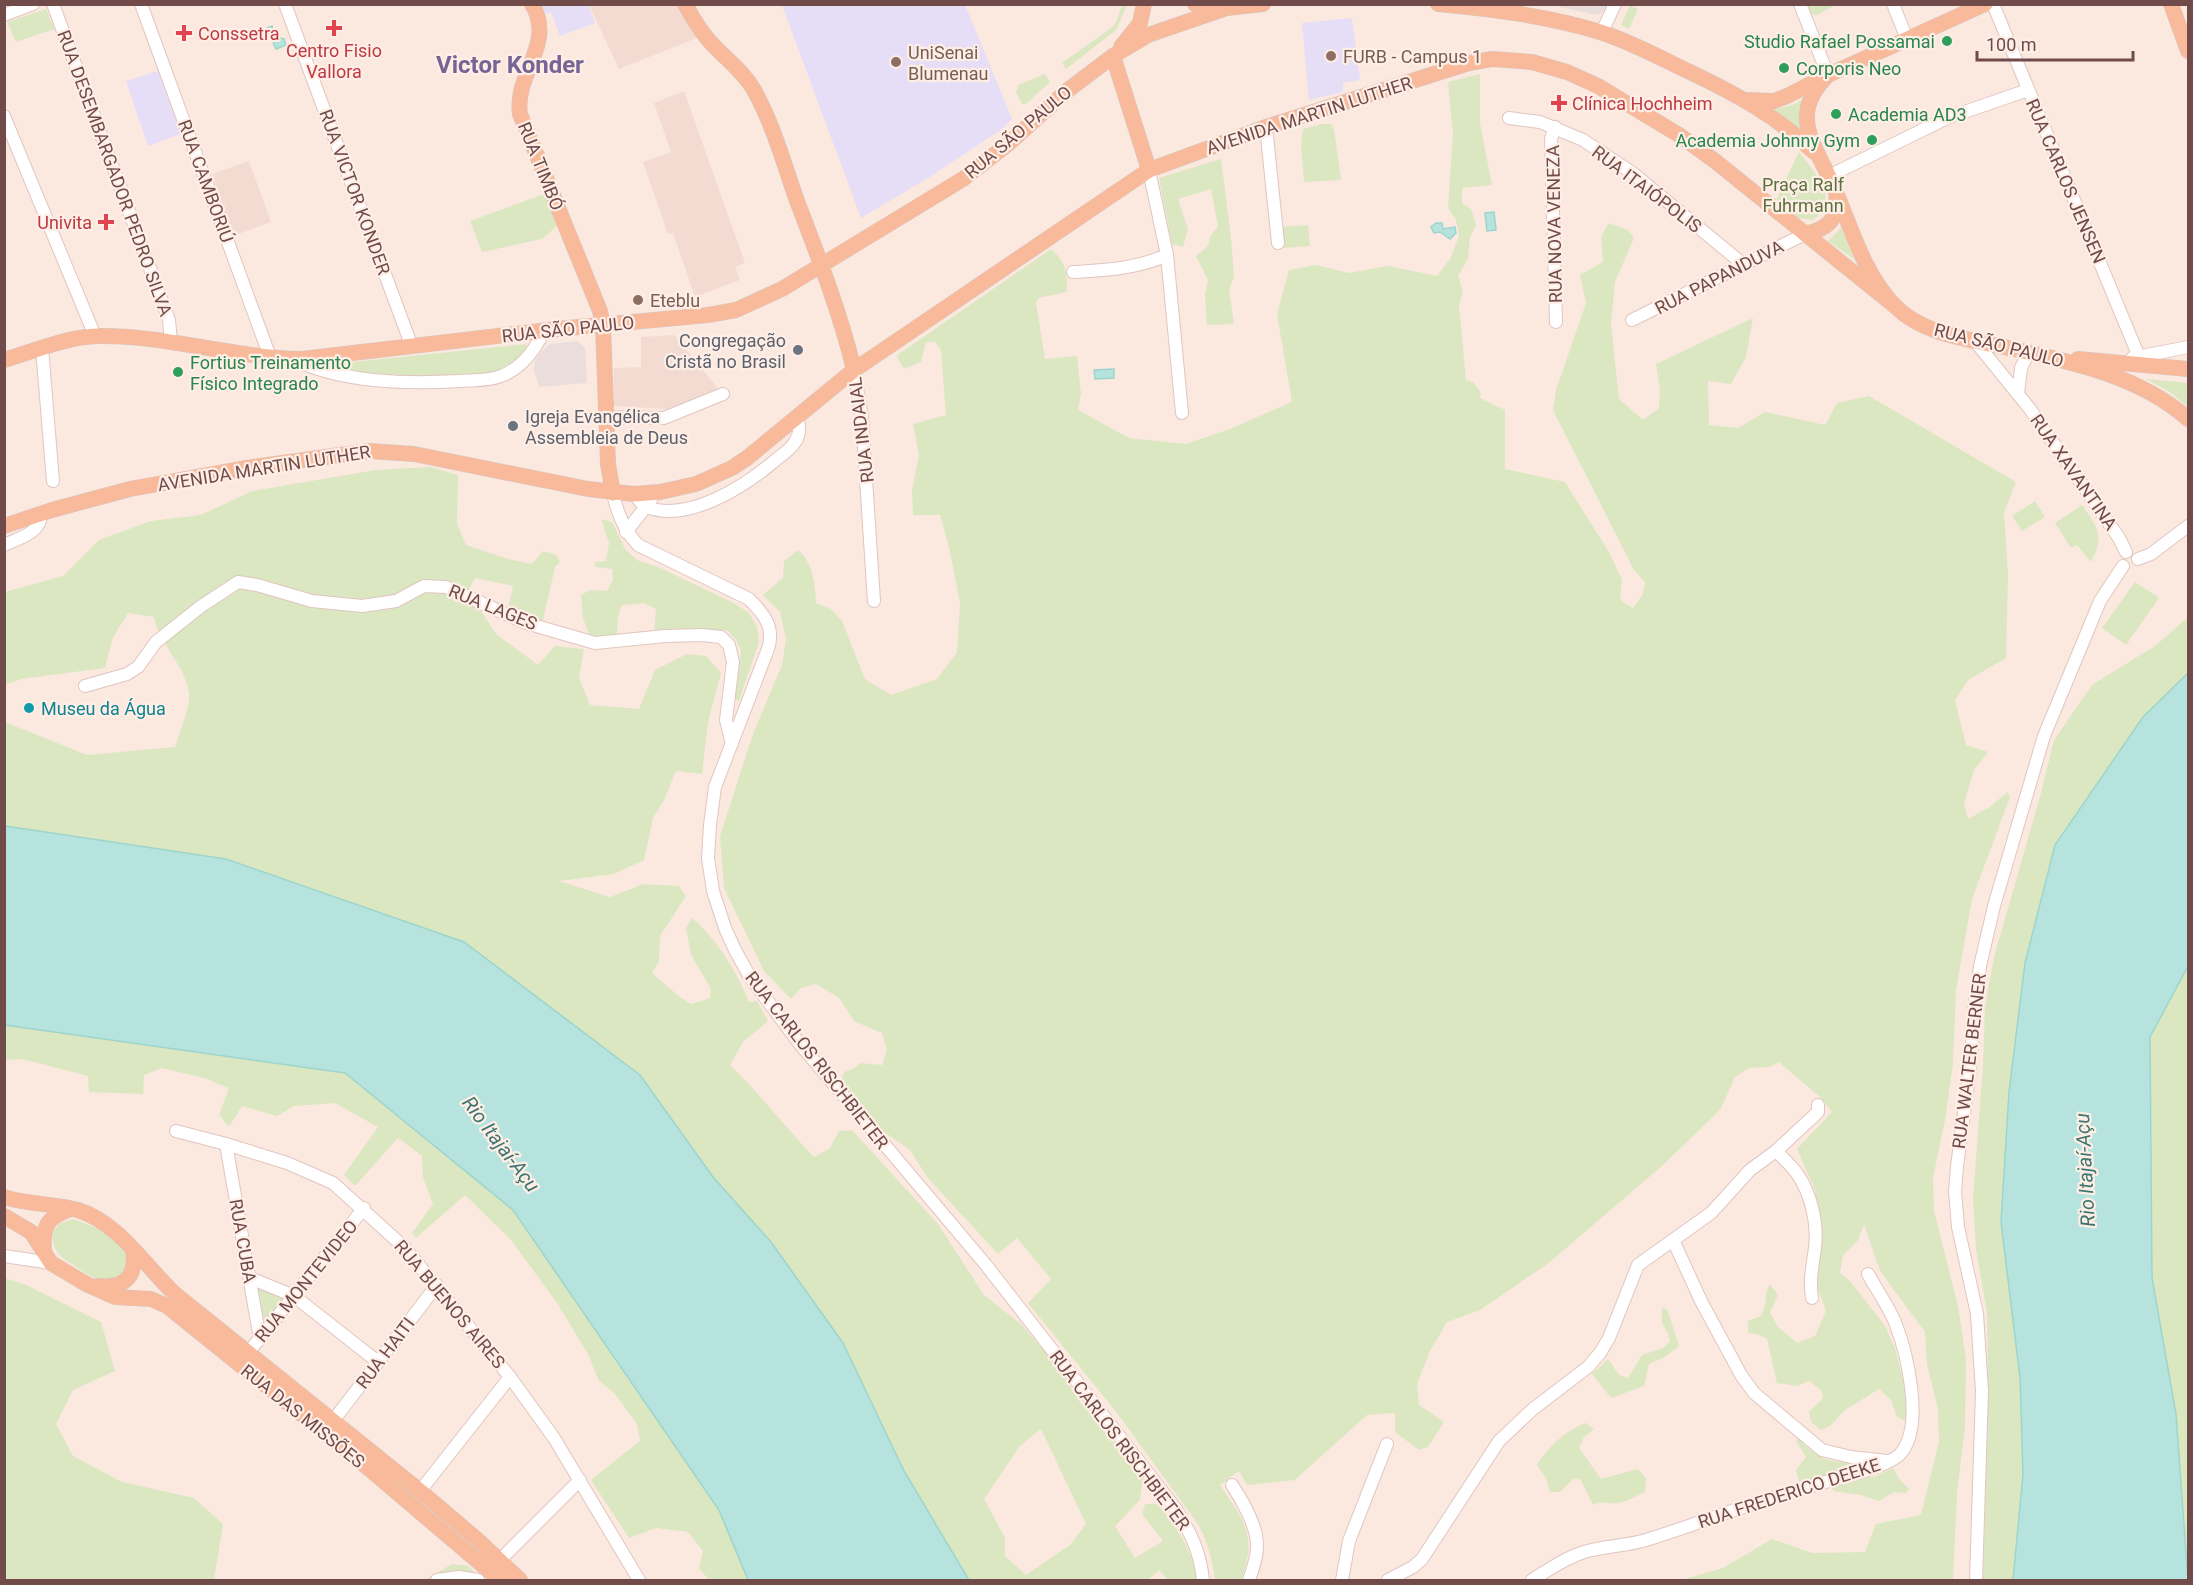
<svg xmlns="http://www.w3.org/2000/svg" width="2193" height="1585" font-family="Roboto,sans-serif">
	<style>
		.residential { fill: #f4dbd2 }
		.industrial { fill: #eadedc }
		.education { fill: #e6ddf7 }
		.green { fill: #dbe7c0; fill-rule: evenodd }
		.water { fill: #b6e3dd; stroke: #9dd5cd; stroke-width: 1.5 }
		.lines { fill: none; stroke-linecap: round; stroke-linejoin: round }
		.minor-casing { stroke: #e1c5c0; stroke-width: 14 }
		.major-casing { stroke: #d4c9c8; stroke-width: 16 }
		.minor { stroke: #fff; stroke-width: 12 }
		.major { stroke: #f8ba9a; stroke-width: 15 }
		.health-dot { fill: #e0444e; stroke: #feeee6; stroke-width: 2 }
		.leisure-dot { fill: #2e9e5b; stroke: #feeee6; stroke-width: 2 }
		.education-dot { fill: #8d6e63; stroke: #feeee6; stroke-width: 2 }
		.worship-dot { fill: #6b7280; stroke: #feeee6; stroke-width: 2 }
		.culture-dot { fill: #0f9aa8; stroke: #feeee6; stroke-width: 2 }
		.labels { text-anchor: middle; dominant-baseline: central; stroke-width: 4.5; stroke-linejoin: round; paint-order: stroke }
		.health-label { font-size: 18px; fill: #be3a42; stroke: #feeee6; text-anchor: start }
		.leisure-label { font-size: 18px; fill: #27864d; stroke: #feeee6; text-anchor: start }
		.education-label { font-size: 18px; fill: #785e54; stroke: #feeee6; text-anchor: start }
		.street-label { font-size: 18px; fill: #714b49; stroke: #feeee6 }
		.park-label { font-size: 18px; fill: #5c713f; stroke: #feeee6 }
		.worship-label { font-size: 18px; fill: #5b616d; stroke: #feeee6; text-anchor: end }
		.culture-label { font-size: 18px; fill: #0d838f; stroke: #feeee6; text-anchor: start }
		.water-label { font-size: 20px; font-style: italic; fill: #3d7670; stroke: #feeee6 }
		.district-label { font-size: 24px; font-weight: bold; fill: #766494; stroke: #feeee6 }
	</style>
	<rect width="100%" height="100%" fill="#fbe9e0"/>
	<g class="residential">
		<path d="M589 5H678L697 38 619 69Z"/>
		<path d="M684 91 745 263 735 267 740 280 695 297 673 233 668 234 643 162 671 152 654 103Z"/>
		<path d="M249 161 271 222 233 236 212 174Z"/>
		<path d="M674 335 719 390 681 407 667 409 613 406 614 368 641 367V337Z"/>
	</g>
	<g class="industrial">
		<path d="M1551 5H1607L1602 13 1596 15Z"/>
		<path d="M577 341 585 348 587 383 539 387 534 370 535 361 542 351 550 344Z"/>
	</g>
	<g class="education">
		<path d="M542 5H588L595 23 560 36 551 12 545 14Z"/>
		<path d="M782 5H965L1012 119 1002 129 928 178 861 218Z"/>
		<path d="M1352 18 1360 80 1343 83V92L1309 100 1302 23Z"/>
		<path d="M158 71 181 134 148 146 126 81Z"/>
	</g>
	<g class="green">
		<path d="M1122 5H1127L1116 30 1066 69 1062 63 1111 28 1116 22Z"/>
		<path d="M1630 5 1638 9 1629 29 1621 25Z"/>
		<path d="M1805 5H1835L1817 15H1809Z"/>
		<path d="M46 9 54 29 16 42 7 22Z"/>
		<path d="M1045 74 1050 82 1026 104H1022L1016 92 1018 85Z"/>
		<path d="M1480 74V123L1492 185 1462 188V203L1471 209 1476 225 1470 237 1468 259 1458 276 1463 291 1459 305 1466 380 1474 383 1481 393 1480 398 1505 410V469L1565 482 1609 552 1622 580 1620 600 1633 608 1643 594 1645 582 1634 570 1553 410 1556 390 1586 303 1580 275 1603 262 1601 237 1609 223 1628 230 1634 238 1615 282 1611 324 1619 399 1643 420 1659 408 1660 390 1656 364 1753 318 1746 357 1731 384 1708 381 1709 425 1738 428 1765 412 1825 425 1837 403 1869 396 2016 482 2004 513 2008 574 2006 658 1968 680 1955 700 1966 745 1988 752 1974 770 1964 804 1968 819 1990 807 2007 792 2010 797 1972 899 1956 990 1953 1064 1945 1120 1933 1178 1934 1211 1958 1306 1966 1359 1965 1426 1957 1493 1953 1580H1681L1723 1568 1772 1539 1812 1553 1865 1552 1876 1524 1921 1515 1939 1442 1938 1409 1927 1365 1925 1332 1880 1271 1864 1224 1858 1240 1843 1255 1840 1273 1851 1282 1885 1326 1895 1348 1906 1391 1910 1409 1906 1421 1897 1417 1891 1400 1879 1389 1845 1410 1830 1426 1821 1430 1811 1422 1809 1412 1823 1398 1821 1390 1809 1381 1797 1386 1777 1383 1767 1339 1757 1334 1748 1333V1321L1761 1316C1768 1303 1763 1295 1770 1284L1778 1295 1770 1312 1778 1327 1797 1343 1815 1336 1826 1311 1813 1275 1820 1238 1815 1190 1797 1149 1832 1112 1821 1098 1779 1062 1770 1067 1749 1068 1735 1077 1720 1110 1663 1165 1550 1262 1480 1310 1447 1322 1430 1351 1417 1384 1419 1405 1444 1422 1428 1447 1419 1450 1395 1432V1413L1367 1415 1295 1480 1247 1485 1239 1471 1220 1485C1244 1521 1258 1536 1241 1580H1215C1212 1559 1208 1543 1198 1524L1117 1413 1028 1303 1051 1279 1017 1238 998 1254 927 1177 910 1150 880 1129 841 1079 844 1072 853 1069 860 1063 882 1065 887 1050 882 1033 854 1021 839 998 816 984 801 988 791 999 764 971 724 888 720 836 753 734 782 665 786 639 780 612 763 595 783 578 784 561 798 550C813 562 815 584 816 603L831 609 842 621 865 679 891 695 937 679 957 652 960 603 949 547 940 515H913L912 490 919 455 913 424 946 415 941 350 935 342H926L921 362 904 369 896 356 1051 249C1066 262 1067 273 1067 292L1038 298 1036 303 1045 359 1077 356 1081 394 1078 410 1129 438 1186 444 1230 429 1292 402 1277 314 1289 270 1316 265 1349 273 1388 266 1437 276 1450 259 1459 236 1456 220 1448 208 1453 133 1448 82Z"/>
		<path d="M1804 98V138L1773 110 1795 104Z"/>
		<path d="M1322 124H1331L1334 129 1341 180 1304 182 1301 144 1303 129Z"/>
		<path d="M1799 152C1814 171 1843 202 1812 220L1798 218 1776 200Z"/>
		<path d="M1221 159 1231 238 1234 277 1229 289 1234 324 1207 325 1205 295 1208 280 1196 256 1209 245C1208 238 1213 232 1218 227L1211 189 1178 199 1188 229 1183 247 1172 244 1159 178Z"/>
		<path d="M544 194 557 226 542 239 482 252 470 221Z"/>
		<path d="M1308 225 1310 246 1283 248 1281 227Z"/>
		<path d="M1841 228 1854 259 1828 241Z"/>
		<path d="M526 344 527 350C519 358 510 365 500 369 477 379 395 380 370 376 354 373 339 368 324 365Z"/>
		<path d="M2146 379 2188 383V407L2170 392Z"/>
		<path d="M431 467 458 475 457 524 466 545 508 559 532 564 543 551 556 555 560 562 555 567 542 624 508 610 513 586 475 578 468 591 496 634 538 665 555 646 584 649 579 678 590 705 639 709 655 670 687 654 706 656 721 673 708 722 702 774 676 771 664 800 653 818 644 860 614 874 559 881 610 897 643 884 679 886 686 896 660 936 659 962 652 973 681 998 692 1004 710 998 711 989 691 955 686 928 692 918C717 939 737 972 749 1002L757 1001 768 1021 743 1042 730 1065C760 1094 785 1127 814 1157L830 1148 839 1131 852 1130 938 1224 984 1295 1021 1324 1055 1364 1080 1402 1143 1478 1140 1500 1115 1526 1135 1558 1163 1541 1142 1514 1145 1504H1158C1180 1531 1189 1546 1199 1580H1168L1159 1570 1148 1580H969L904 1471 843 1343 771 1242 713 1177 640 1076 464 942 226 859 5 826V722L87 755 175 747C179 735 191 704 189 693 185 665 159 644 154 617L128 613 113 637 105 668 21 679 5 685V592L63 576 99 540 151 521 201 515 252 491 376 470ZM1041 1429 1086 1524 1070 1545 1026 1575 1005 1556V1538L984 1499 1020 1446Z"/>
		<path d="M2035 501 2045 517 2022 531 2012 516Z"/>
		<path d="M2082 505C2098 528 2105 536 2091 562L2077 545 2071 548 2055 523Z"/>
		<path d="M601 519 612 522 625 549 637 560 658 567 732 602 749 613 757 627 759 642 739 701 735 699 741 651 737 641 727 630 654 632 656 609 644 603 622 605 618 616 617 634 606 637H590L583 618 581 595 590 590 607 591 613 580 612 569 596 567 594 562 606 561 609 543Z"/>
		<path d="M2135 582 2159 598 2126 645 2102 628Z"/>
		<path d="M2188 617V673L2143 717 2055 845 2025 963 2009 1092 2023 1474 2013 1580H1983L1988 1387 1987 1313 1976 1249 1973 1199 1983 1065 1985 1007 1994 957 2041 793 2054 740 2092 685 2155 646Z"/>
		<path d="M2188 966V1576L2176 1414 2152 1278 2150 1037Z"/>
		<path d="M5 1025 345 1073 513 1210 719 1510 748 1580H709L699 1568 703 1551 688 1532 656 1528 629 1538 591 1480 640 1441 637 1424 615 1394 599 1381 588 1354 557 1303 511 1240 465 1195 416 1238 412 1233 433 1204 423 1177 422 1156 398 1138 355 1186 344 1175 378 1127 335 1103 294 1106 277 1116 242 1106 229 1127 219 1115 229 1088 204 1078 162 1068 144 1075 143 1094 89 1092 88 1076 22 1059 5 1060Z"/>
		<path d="M72 1219C91 1225 113 1233 124 1250 136 1267 116 1285 98 1279 90 1277 81 1270 74 1265 59 1257 53 1250 52 1233L59 1224Z"/>
		<path d="M5 1278 26 1285 101 1322 115 1371 73 1390 56 1424 73 1456 122 1482 194 1498 223 1524 214 1580H5Z"/>
		<path d="M257 1285 288 1298 265 1325Z"/>
		<path d="M1662 1308 1667 1309 1679 1346 1663 1358 1649 1364 1644 1386 1611 1398 1592 1374 1608 1359 1619 1375 1628 1378 1642 1355 1663 1348 1670 1341 1668 1333 1662 1323Z"/>
		<path d="M1586 1423 1594 1429 1584 1437 1579 1448 1601 1479 1638 1469 1646 1478 1645 1492C1636 1496 1627 1502 1617 1503 1608 1504 1602 1500 1593 1505L1581 1480 1574 1478 1560 1492H1550L1546 1478 1537 1465C1549 1446 1566 1430 1586 1423Z"/>
		<path d="M1797 1437C1817 1459 1832 1465 1862 1461L1864 1464 1862 1467 1810 1481H1799L1796 1470 1806 1457 1797 1443Z"/>
		<path d="M1893 1468 1900 1480 1909 1489 1906 1493 1894 1492 1879 1501 1861 1495 1834 1491 1830 1486 1856 1477H1874Z"/>
		<path d="M452 1564 468 1566 483 1580H425Z"/>
	</g>
	<g class="water">
		<path d="M272 26 275 36 284 39 286 45 276 49 267 28Z"/>
		<path d="M1494 212 1496 230 1487 231 1485 213Z"/>
		<path d="M1436 223H1442L1443 229 1455 227 1456 233 1450 239 1440 232 1434 233 1431 227Z"/>
		<path d="M1114 369V378L1095 379 1094 370Z"/>
		<path d="M2188 673V966L2150 1037 2152 1278 2176 1414 2188 1580H2013L2023 1474 2020 1378 2001 1222 2009 1092 2025 963 2055 845 2143 717Z"/>
		<path d="M5 826 226 859 464 942 640 1075 713 1177 771 1242 843 1343 904 1471 969 1580H748L719 1510 513 1210 345 1073 5 1025Z"/>
	</g>
	<g class="lines">
		<g class="minor-casing">
			<g id="minor">
				<path d="M53 4 169 320 171 342"/>
				<path d="M141 4 270 357"/>
				<path d="M285 4 412 347"/>
				<path d="M1800 4 1828 75"/>
				<path d="M1893 4 1907 39"/>
				<path d="M1993 4 2139 357"/>
				<path d="M4 15 33 4"/>
				<path d="M1602 32 1615 4"/>
				<path d="M4 116 95 336"/>
				<path d="M1509 118 1540 122 1583 140 1634 174 1744 265"/>
				<path d="M1266 127 1278 243"/>
				<path d="M1555 127 1551 139 1556 322"/>
				<path d="M1149 170 1167 255 1182 413"/>
				<path d="M1829 176 1947 118 2028 90"/>
				<path d="M1073 272C1106 270 1136 269 1167 255"/>
				<path d="M1632 320 1805 234"/>
				<path d="M1974 340 2030 409 2119 538 2126 552"/>
				<path d="M42 348 53 481"/>
				<path d="M2132 358 2188 347"/>
				<path d="M294 360C346 383 405 384 460 381 474 380 489 381 501 376 522 368 535 350 544 331"/>
				<path d="M854 370 862 418 874 601"/>
				<path d="M2018 394 2021 368 2029 352"/>
				<path d="M605 417 664 418 723 394"/>
				<path d="M613 493C617 514 624 530 638 545L749 599C764 614 775 627 768 649L715 787 710 825 708 858 713 891 725 928 735 950 750 977 799 1043 986 1265 1176 1509C1191 1534 1200 1551 1203 1580"/>
				<path d="M634 494C637 498 641 504 647 507 687 523 743 487 772 463 781 455 794 448 798 436 800 430 799 424 797 418"/>
				<path d="M626 532 651 500"/>
				<path d="M4 545C19 538 41 533 41 514"/>
				<path d="M2138 559 2151 554 2188 526"/>
				<path d="M85 686 127 674 138 667 156 642 200 607 238 582 257 585 312 601 362 606 396 601 424 586 446 587 526 623 595 643 665 636 702 635 721 637 729 645 733 662 726 720 732 744"/>
				<path d="M176 1131 226 1144 287 1163 333 1183 405 1248 510 1377 554 1438 639 1580"/>
				<path d="M226 1144 260 1339"/>
				<path d="M1776 1151C1783 1158 1792 1166 1798 1175 1811 1194 1818 1224 1815 1247 1813 1265 1809 1279 1812 1298"/>
				<path d="M1673 1240 1701 1301 1741 1375 1754 1393 1822 1450 1851 1457 1887 1461"/>
				<path d="M4 1256 51 1263"/>
				<path d="M250 1278 294 1296 378 1362"/>
				<path d="M248 1353 364 1208"/>
				<path d="M333 1421 437 1285"/>
				<path d="M1232 1485C1242 1500 1256 1525 1257 1543 1258 1555 1253 1569 1249 1580"/>
				<path d="M420 1491 510 1377"/>
				<path d="M500 1560 580 1480"/>
				<path d="M437 1580 459 1577 478 1580"/>
				<path d="M1342 1580 1349 1541 1387 1444"/>
				<path d="M1388 1580 1413 1567 1422 1559 1499 1441 1533 1409 1588 1367 1600 1353 1609 1338 1638 1265 1711 1213 1750 1170 1776 1151 1818 1112V1105"/>
				<path d="M1532 1580C1548 1570 1565 1558 1584 1552 1604 1546 1626 1546 1646 1540 1701 1523 1755 1501 1811 1486 1831 1480 1887 1468 1900 1454 1925 1427 1907 1353 1895 1322 1888 1306 1877 1290 1868 1274"/>
				<path d="M1976 1580 1982 1391 1977 1314 1958 1227 1955 1192 1957 1166 1971 1061 1974 1011 1980 966 1994 906 2044 736 2100 601 2123 566"/>
			</g>
		</g>
		<g class="major-casing">
			<g id="major">
				<path d="M532 4C556 45 514 73 520 114L600 311 603 325 608 464 613 493"/>
				<path d="M685 4C694 21 703 36 717 49 730 62 744 73 754 90 773 124 784 164 797 201 818 256 840 312 854 370"/>
				<path d="M1195 4 1221 7"/>
				<path d="M1438 4C1492 9 1548 16 1600 32 1632 42 1662 59 1692 73 1736 94 1778 117 1814 152"/>
				<path d="M2171 4 2188 51"/>
				<path d="M1121 47 1140 23 1144 4"/>
				<path d="M1113 56 1149 170"/>
				<path d="M1828 75C1791 112 1810 137 1829 177 1850 220 1860 270 1895 306 1922 334 1968 339 2004 347 2068 361 2139 375 2188 419"/>
				<path d="M1748 100 1774 101 1787 96 1828 75 1985 4"/>
				<path d="M1805 234C1826 229 1837 222 1836 199"/>
				<path d="M2078 359 2188 369"/>
				<path d="M4 360C34 351 66 337 98 336 167 335 234 358 302 359L557 329 708 315 736 310 782 289 963 179 1008 144 1068 90 1113 56 1148 35 1227 8 1263 4"/>
				<path d="M4 526 52 510 130 489 246 468 369 451 414 454 588 489 634 494 660 492 696 484 732 468 747 458 854 370 1149 170 1266 127 1469 63 1492 59 1532 62 1567 72 1598 86 1679 135 1715 161 1895 306"/>
				<path d="M4 1197C29 1205 53 1203 78 1210 119 1223 145 1266 175 1294L420 1491 480 1542 520 1580"/>
				<path d="M4 1216 31 1232 51 1263 88 1285 115 1297 151 1299 167 1306 367 1467 500 1580"/>
				<path d="M44 1252C42 1226 47 1217 71 1209"/>
				<path d="M97 1286C123 1289 137 1278 133 1251"/>
			</g>
		</g>
		<use href="#minor" class="minor"/>
		<use href="#major" class="major"/>
	</g>
	<g class="health-dot">
		<path d="M331 19h6v6h6v6h-6v6h-6v-6h-6v-6h6z"/>
		<path d="M181 24h6v6h6v6h-6v6h-6v-6h-6v-6h6z"/>
		<path d="M1556 94h6v6h6v6h-6v6h-6v-6h-6v-6h6z"/>
		<path d="M103 213h6v6h6v6h-6v6h-6v-6h-6v-6h6z"/>
	</g>
	<g class="leisure-dot">
		<circle cx="1947" cy="41" r="6"/>
		<circle cx="1784" cy="68" r="6"/>
		<circle cx="1836" cy="114" r="6"/>
		<circle cx="1872" cy="140" r="6"/>
		<circle cx="178" cy="372" r="6"/>
	</g>
	<g class="education-dot">
		<circle cx="1331" cy="56" r="6"/>
		<circle cx="896" cy="62" r="6"/>
		<circle cx="638" cy="300" r="6"/>
	</g>
	<g class="worship-dot">
		<circle cx="798" cy="350" r="6"/>
		<circle cx="513" cy="426" r="6"/>
	</g>
	<circle class="culture-dot" cx="29" cy="708" r="6"/>
	<g class="labels">
		<g class="health-label">
			<text x="198" y="33">Conssetra</text>
			<text x="334" y="50" text-anchor="middle">Centro Fisio<tspan x="334" dy="21">Vallora</tspan></text>
			<text x="1572" y="103">Clínica Hochheim</text>
			<text x="92" y="222" text-anchor="end">Univita</text>
		</g>
		<g class="leisure-label">
			<text x="1935" y="41" text-anchor="end">Studio Rafael Possamai</text>
			<text x="1796" y="68">Corporis Neo</text>
			<text x="1848" y="114">Academia AD3</text>
			<text x="1860" y="140" text-anchor="end">Academia Johnny Gym</text>
			<text x="190" y="362">Fortius Treinamento<tspan x="190" dy="21">Físico Integrado</tspan></text>
		</g>
		<g class="education-label">
			<text x="908" y="52">UniSenai<tspan x="908" dy="21">Blumenau</tspan></text>
			<text x="1343" y="56">FURB - Campus 1</text>
			<text x="650" y="300">Eteblu</text>
		</g>
		<g class="street-label">
			<text transform="translate(1309 115) rotate(-18)">AVENIDA MARTIN LUTHER</text>
			<text transform="translate(1018 132) rotate(-40)">RUA SÃO PAULO</text>
			<text transform="translate(541 166) rotate(68)">RUA TIMBÓ</text>
			<text transform="translate(115 173) rotate(70)">RUA DESEMBARGADOR PEDRO SILVA</text>
			<text transform="translate(206 181) rotate(70)">RUA CAMBORIÚ</text>
			<text transform="translate(2066 181) rotate(67)">RUA CARLOS JENSEN</text>
			<text transform="translate(1647 189) rotate(37)">RUA ITAIÓPOLIS</text>
			<text transform="translate(355 192) rotate(70)">RUA VICTOR KONDER</text>
			<text transform="translate(1554 224) rotate(-91)">RUA NOVA VENEZA</text>
			<text transform="translate(1719 277) rotate(-27)">RUA PAPANDUVA</text>
			<text transform="translate(568 329) rotate(-6)">RUA SÃO PAULO</text>
			<text transform="translate(1999 345) rotate(14)">RUA SÃO PAULO</text>
			<text transform="translate(861 430) rotate(-97)">RUA INDAIAL</text>
			<text transform="translate(264 468) rotate(-9)">AVENIDA MARTIN LUTHER</text>
			<text transform="translate(2074 472) rotate(55)">RUA XAVANTINA</text>
			<text transform="translate(493 607) rotate(22)">RUA LAGES</text>
			<text transform="translate(817 1060) rotate(52)">RUA CARLOS RISCHBIETER</text>
			<text transform="translate(1969 1061) rotate(-83)">RUA WALTER BERNER</text>
			<text transform="translate(243 1241) rotate(80)">RUA CUBA</text>
			<text transform="translate(306 1281) rotate(-51)">RUA MONTEVIDEO</text>
			<text transform="translate(450 1304) rotate(50)">RUA BUENOS AIRES</text>
			<text transform="translate(385 1353) rotate(-53)">RUA HAITI</text>
			<text transform="translate(303 1416) rotate(39)">RUA DAS MISSÕES</text>
			<text transform="translate(1120 1440) rotate(53)">RUA CARLOS RISCHBIETER</text>
			<text transform="translate(1789 1493) rotate(-18)">RUA FREDERICO DEEKE</text>
		</g>
		<g class="park-label">
			<text x="1803" y="184">Praça Ralf<tspan x="1803" dy="21">Fuhrmann</tspan></text>
		</g>
		<g class="worship-label">
			<text x="786" y="340">Congregação<tspan x="786" dy="21">Cristã no Brasil</tspan></text>
			<text x="525" y="416" text-anchor="start">Igreja Evangélica<tspan x="525" dy="21">Assembleia de Deus</tspan></text>
		</g>
		<g class="culture-label">
			<text x="41" y="708">Museu da Água</text>
		</g>
		<g class="water-label">
			<text transform="translate(501 1144) rotate(53)">Rio Itajaí-Açu</text>
			<text transform="translate(2085 1170) rotate(-93)">Rio Itajaí-Açu</text>
		</g>
		<g class="district-label">
			<text x="510" y="65">Victor Konder</text>
		</g>
	</g>
	<rect width="2193" height="1585" fill="none" stroke="#714b49" stroke-width="12"/>
	<path d="M1977 51v9h156v-9" fill="none" stroke="#714b49" stroke-width="3"/>
	<text x="1986" y="51" font-size="18" fill="#714b49" stroke="#feeee6" stroke-width="4.5" paint-order="stroke">100 m</text>
</svg>
